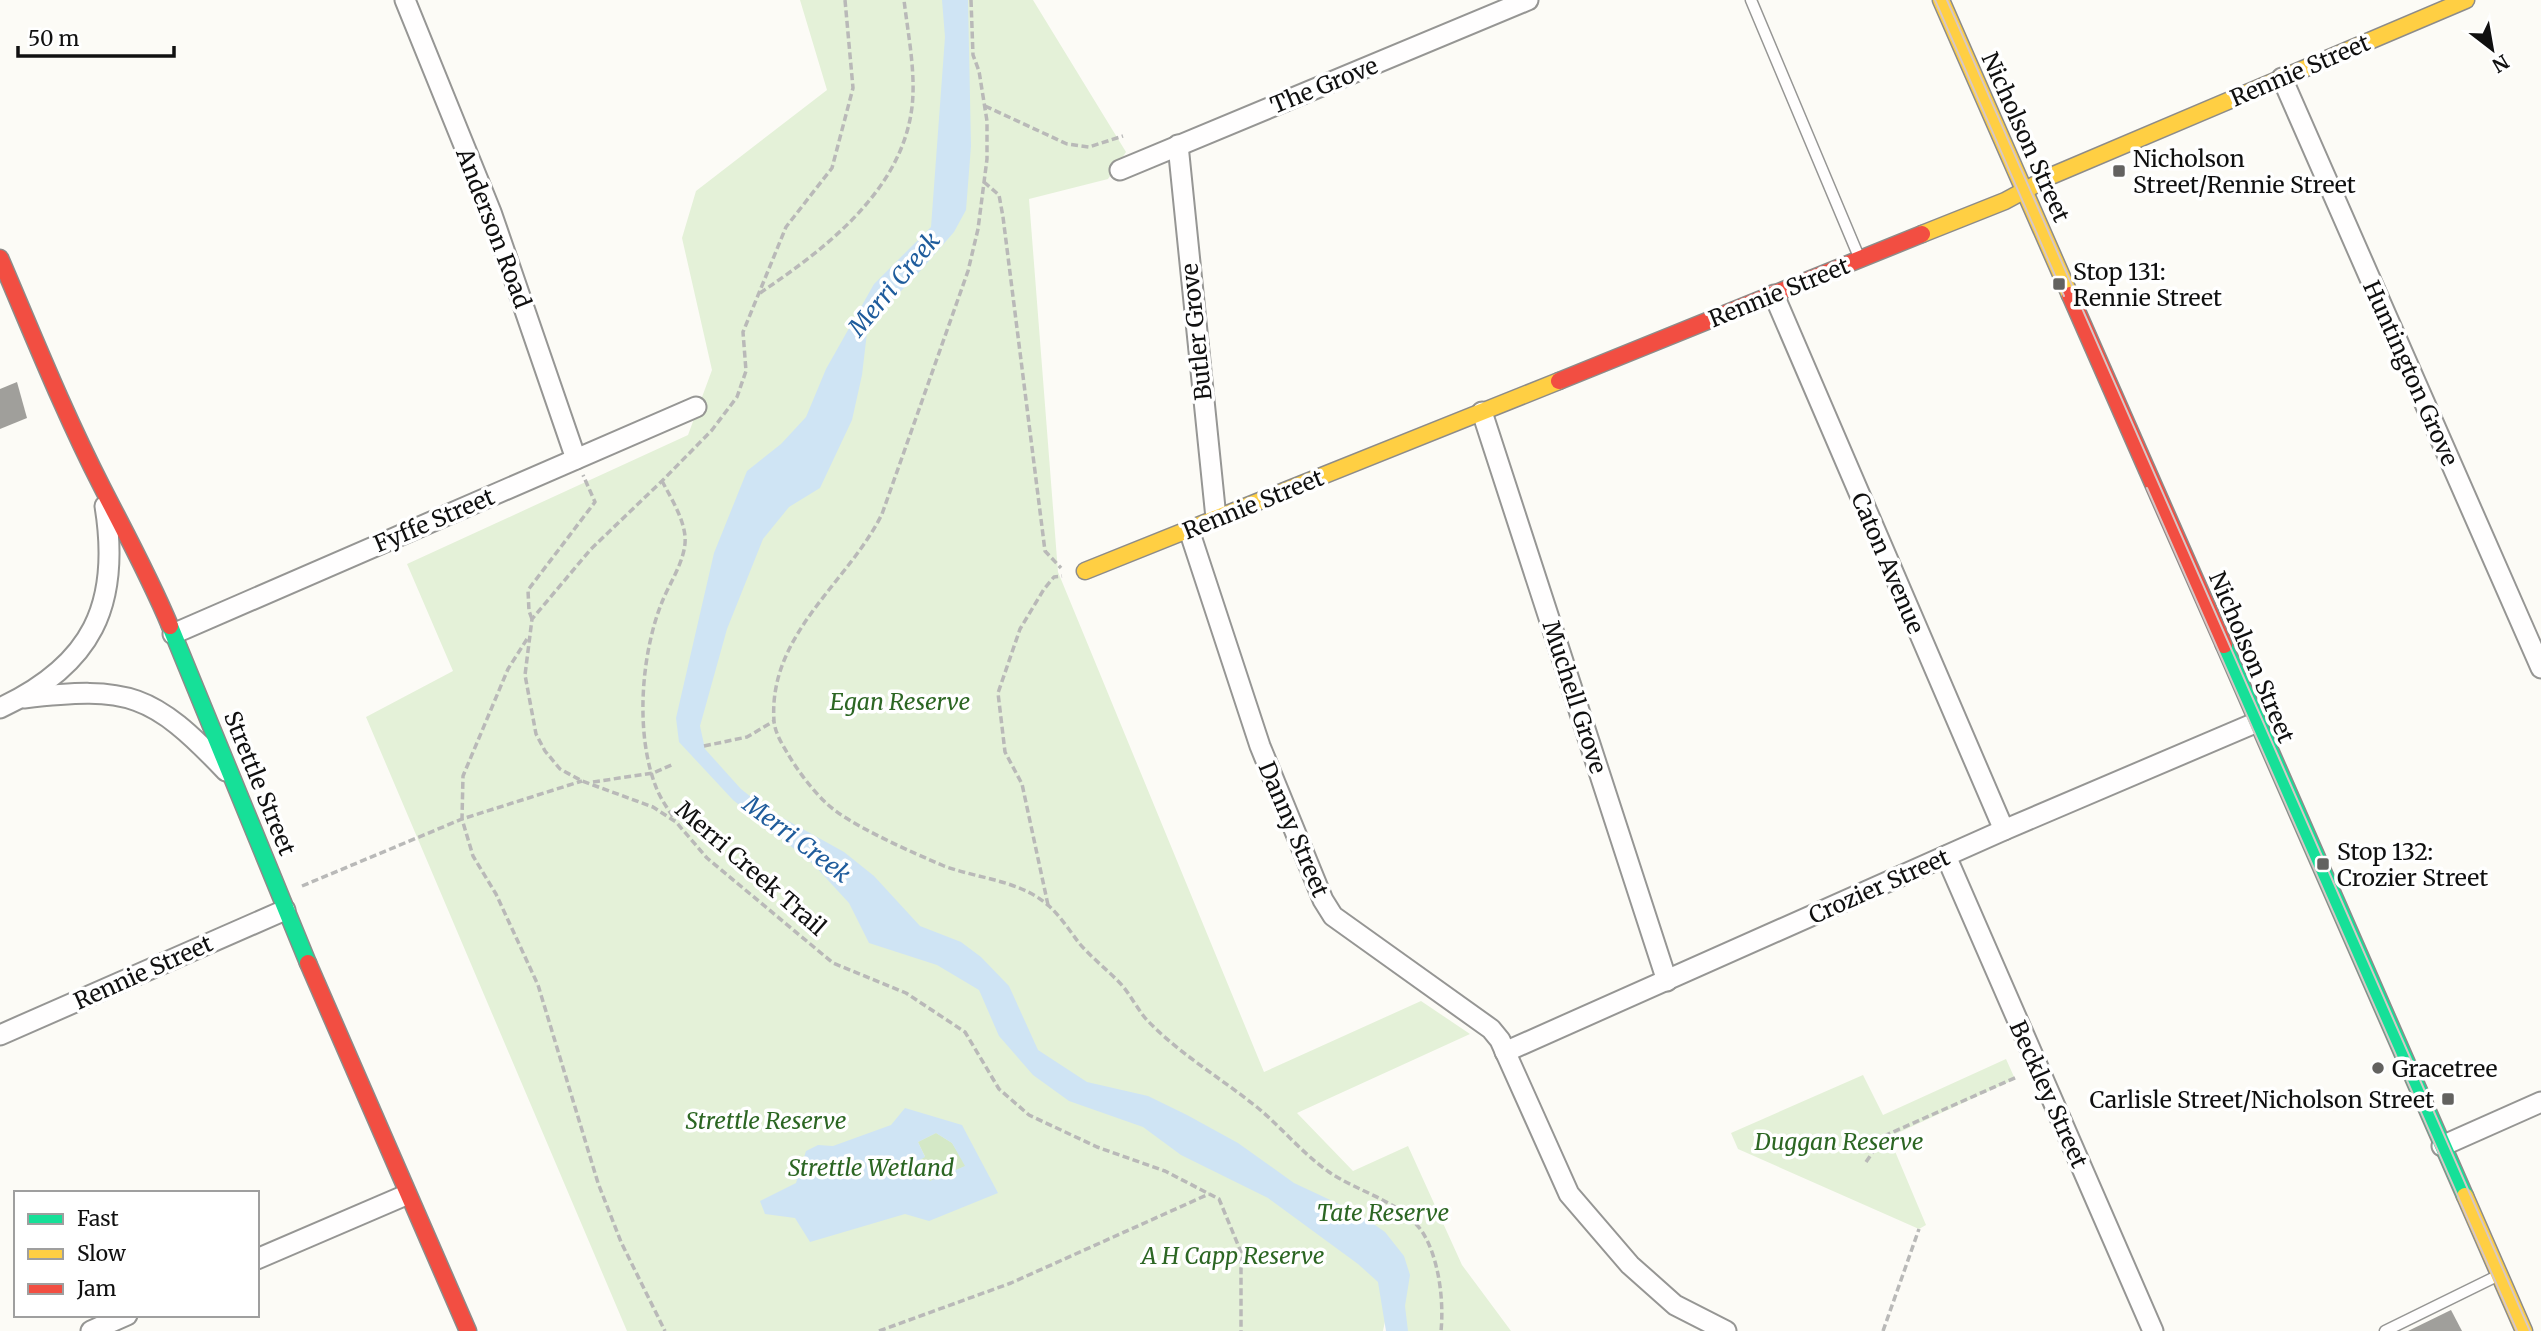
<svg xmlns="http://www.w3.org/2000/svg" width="2541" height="1331" font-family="Merriweather,serif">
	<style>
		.green { fill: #e4f1d8 }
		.forest { fill: #d4e8c6 }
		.water { fill: #cfe4f4; fill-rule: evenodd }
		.building { fill: #a09f9b }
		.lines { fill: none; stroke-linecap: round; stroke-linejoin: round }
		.lane-casing { stroke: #969694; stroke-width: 13 }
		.street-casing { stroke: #969694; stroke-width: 23 }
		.fast-casing { stroke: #8d8c8a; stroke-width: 19 }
		.slow-casing { stroke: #8d8c8a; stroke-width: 19 }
		.jam-casing { stroke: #8d8c8a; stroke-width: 19 }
		.path { stroke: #b9b9b8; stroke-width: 3.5; stroke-dasharray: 7 3.5; stroke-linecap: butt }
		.lane { stroke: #fffefe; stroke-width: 10 }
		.street { stroke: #fffefe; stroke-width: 19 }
		.fast { stroke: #16e098; stroke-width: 16 }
		.slow { stroke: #ffcf43; stroke-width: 16 }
		.jam { stroke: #f24e42; stroke-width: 16 }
		.tram { stroke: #d7c7c6; stroke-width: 2 }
		.poi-dot { fill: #636260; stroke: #fff; stroke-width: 2.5 }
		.labels { text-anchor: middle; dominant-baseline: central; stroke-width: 7; stroke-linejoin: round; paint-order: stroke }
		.street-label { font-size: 23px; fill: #101010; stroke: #fff }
		.poi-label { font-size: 23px; fill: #101010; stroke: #fff; text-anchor: start }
		.park-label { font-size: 23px; font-style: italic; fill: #2c6623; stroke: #fff }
		.water-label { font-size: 24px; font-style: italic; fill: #1f5c9c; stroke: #fff }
	</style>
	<rect width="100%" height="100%" fill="#fcfbf6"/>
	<g class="green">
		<path d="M800 0H1033L1126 152 1108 179 1029 199 1058 572 1264 1072 1421 1001 1470 1034 1297 1113 1353 1171 1408 1146 1462 1265 1511 1331H1386L1390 1297 1383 1331H627L366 717 453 671 407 564 688 435 712 370 682 238 696 191 827 90Z"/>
		<path d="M2006 1059 2015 1079 1889 1137 1926 1225 1919 1229 1738 1149 1731 1133 1863 1075 1883 1115Z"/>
	</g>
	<path class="forest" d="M936 1133 952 1143 966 1166 930 1181 915 1163 925 1156 918 1142Z"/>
	<g class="water">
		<path d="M942 0H968L971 146 966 210 954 232 914 278 868 324 862 375 852 420 820 488 789 507 763 539 727 629 700 726 705 749 741 789 765 808 844 852 874 876 920 926 961 942 981 957 1009 986 1038 1050 1087 1082 1148 1096 1187 1115 1238 1143 1294 1183 1358 1213 1385 1232 1404 1256 1410 1275 1405 1306 1408 1331H1386L1378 1282 1358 1264 1268 1198 1181 1155 1143 1127 1069 1101 1033 1075 999 1036 979 990 937 965 869 943 849 903 813 864 733 800 679 742 676 718 714 553 747 471 781 444 806 417 826 369 874 284 931 227 945 37Z"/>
		<path d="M905 1108 962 1125 998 1193 929 1221 905 1214 810 1242 795 1218 765 1214 760 1201 796 1183 806 1151 818 1145 833 1146 891 1125ZM936 1133 952 1143 965 1166 930 1181 915 1163 925 1157 918 1142Z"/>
	</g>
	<g class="building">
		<path d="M17 382 27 418 0 429V389Z"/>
		<path d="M2451 1310 2462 1331H2408Z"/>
	</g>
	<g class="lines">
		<g class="lane-casing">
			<g id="lane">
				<path d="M1751 0 1859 257"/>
				<path d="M2385 1331 2495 1277"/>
			</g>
		</g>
		<g class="street-casing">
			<g id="street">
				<path d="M405 0 491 212 576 459"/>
				<path d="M2282 78 2541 668"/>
				<path d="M1178 145 1216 518"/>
				<path d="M1120 170 1528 0"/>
				<path d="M1774 295 2004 830"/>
				<path d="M1482 412 1667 981"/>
				<path d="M1189 530 1260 746 1323 900 1333 916 1491 1029 1500 1040 1569 1194 1630 1265 1675 1305 1726 1331"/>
				<path d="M173 634 696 407"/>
				<path d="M24 698C129 686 152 693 226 771"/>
				<path d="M0 708C92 665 121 605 105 506"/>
				<path d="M1946 856 2153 1331"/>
				<path d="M0 1035 285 910"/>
				<path d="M1505 1052 2004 830 2255 723"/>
				<path d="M2442 1146 2541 1102"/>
				<path d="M257 1259 406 1195"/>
				<path d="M91 1331 127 1315"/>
			</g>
		</g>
		<g class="fast-casing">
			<g id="fast">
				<path d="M170 626 308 963"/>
				<path d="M2224 645 2465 1196"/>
			</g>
		</g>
		<g class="slow-casing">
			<g id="slow">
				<path d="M1941 0 2070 295"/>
				<path d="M1922 234 2005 201 2051 176 2466 0"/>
				<path d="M1085 571 1559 381"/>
				<path d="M2465 1196 2524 1331"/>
			</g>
		</g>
		<g class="jam-casing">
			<g id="jam">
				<path d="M0 258C33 335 64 413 102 487 126 534 150 578 170 626"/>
				<path d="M2070 295 2224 645"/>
				<path d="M1559 381 1922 234"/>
				<path d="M308 963 468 1331"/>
			</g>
		</g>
		<g class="path">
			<path d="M845 0 853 88 832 168 786 227 743 332 746 371 737 397 712 430 662 481 591 549 532 619 525 675 536 734 545 751 560 769 582 781 653 807 676 822 707 858 833 963 906 993 965 1032 999 1089 1029 1115 1097 1147 1165 1171 1219 1199 1241 1252V1331"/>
			<path d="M971 0 973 55 979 71 987 121V159L978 229 968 271 882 514C848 583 768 634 774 721 775 733 782 744 788 754 798 771 810 787 824 801 846 824 914 853 944 866 979 879 1020 880 1049 906 1060 916 1070 931 1079 943 1091 957 1105 968 1118 981 1129 992 1136 1007 1146 1019 1179 1054 1221 1078 1258 1108 1283 1129 1302 1153 1329 1172 1358 1192 1403 1202 1423 1233 1439 1259 1444 1301 1441 1331"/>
			<path d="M985 106 1067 144 1089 147 1123 136"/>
			<path d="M984 182 999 195 1003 217 1045 551 1061 568"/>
			<path d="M760 293C825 249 902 191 912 107 916 73 908 34 904 0"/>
			<path d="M662 481C671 498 683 517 685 536 687 558 670 582 662 602 641 654 635 734 656 787 660 798 668 809 675 820"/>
			<path d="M532 619 529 611 528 590 595 502 583 475"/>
			<path d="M527 639 508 669 463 776 462 819 473 856 496 894 538 985 598 1183 621 1242 665 1331"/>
			<path d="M704 746 747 737 774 721"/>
			<path d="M593 782 653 773 674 764"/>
			<path d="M302 886 462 819 582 781"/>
			<path d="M1048 905 1022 784 1005 752 998 693 1020 629 1044 589 1054 577 1062 576"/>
			<path d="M1866 1162 1884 1136 2017 1077"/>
			<path d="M879 1331 1011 1283 1209 1194"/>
			<path d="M1883 1331 1919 1229"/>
		</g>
		<use href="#lane" class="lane"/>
		<use href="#street" class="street"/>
		<use href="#fast" class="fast"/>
		<use href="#slow" class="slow"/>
		<use href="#jam" class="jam"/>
		<g class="tram">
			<path d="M1935 0 2064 296"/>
			<path d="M1947 0 2530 1331"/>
			<path d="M2147 488 2517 1331"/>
		</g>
	</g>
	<g class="poi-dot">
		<rect x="2112" y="164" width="14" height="14" rx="3.5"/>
		<rect x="2052" y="277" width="14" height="14" rx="3.5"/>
		<rect x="2316" y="857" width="14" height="14" rx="3.5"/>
		<circle cx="2378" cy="1068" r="7"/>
		<rect x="2441" y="1092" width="14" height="14" rx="3.5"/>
	</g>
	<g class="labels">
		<g class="street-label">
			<text transform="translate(2300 70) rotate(-23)">Rennie Street</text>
			<text transform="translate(1324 85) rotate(-22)">The Grove</text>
			<text transform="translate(2026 137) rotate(66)">Nicholson Street</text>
			<text transform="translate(494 228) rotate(69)">Anderson Road</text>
			<text transform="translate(1779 292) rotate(-22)">Rennie Street</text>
			<text transform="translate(1196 332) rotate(-96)">Butler Grove</text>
			<text transform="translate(2411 373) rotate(66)">Huntington Grove</text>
			<text transform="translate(1253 504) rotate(-22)">Rennie Street</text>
			<text transform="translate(434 520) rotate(-23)">Fyffe Street</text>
			<text transform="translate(1888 563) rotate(67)">Caton Avenue</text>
			<text transform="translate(2252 657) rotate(67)">Nicholson Street</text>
			<text transform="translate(1575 697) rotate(72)">Muchell Grove</text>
			<text transform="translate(260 783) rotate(68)">Strettle Street</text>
			<text transform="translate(1294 829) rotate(67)">Danny Street</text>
			<text transform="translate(751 868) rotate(41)">Merri Creek Trail</text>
			<text transform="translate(1879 886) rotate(-24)">Crozier Street</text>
			<text transform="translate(143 972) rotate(-24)">Rennie Street</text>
			<text transform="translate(2049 1094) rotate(66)">Beckley Street</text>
		</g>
		<g class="poi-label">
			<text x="2133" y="158">Nicholson<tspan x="2133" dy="26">Street/Rennie Street</tspan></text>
			<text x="2073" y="271">Stop 131:<tspan x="2073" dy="26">Rennie Street</tspan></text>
			<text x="2337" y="851">Stop 132:<tspan x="2337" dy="26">Crozier Street</tspan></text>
			<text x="2392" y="1068">Gracetree</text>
			<text x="2434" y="1099" text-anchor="end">Carlisle Street/Nicholson Street</text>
		</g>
		<g class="park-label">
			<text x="900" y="701">Egan Reserve</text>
			<text x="766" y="1120">Strettle Reserve</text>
			<text x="1839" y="1141">Duggan Reserve</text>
			<text x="871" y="1167">Strettle Wetland</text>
			<text x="1383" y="1212">Tate Reserve</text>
			<text x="1233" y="1255">A H Capp Reserve</text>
		</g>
		<g class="water-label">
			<text transform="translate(894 284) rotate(-50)">Merri Creek</text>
			<text transform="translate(797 839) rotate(37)">Merri Creek</text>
		</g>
	</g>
	<rect x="14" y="1191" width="245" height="126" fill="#ffffff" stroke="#9f9f9f" stroke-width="2"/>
	<rect x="28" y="1214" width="35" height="10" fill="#16e098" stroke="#9f9f9f" stroke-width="2"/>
	<text x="77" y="1226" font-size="21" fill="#101010">Fast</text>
	<rect x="28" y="1249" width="35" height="10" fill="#ffcf43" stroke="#9f9f9f" stroke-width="2"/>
	<text x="77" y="1261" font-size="21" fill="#101010">Slow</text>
	<rect x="28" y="1284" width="35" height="10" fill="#f24e42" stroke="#9f9f9f" stroke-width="2"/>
	<text x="77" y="1296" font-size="21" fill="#101010">Jam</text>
	<g transform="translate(2492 49) rotate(149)" stroke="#ffffff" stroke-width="5" paint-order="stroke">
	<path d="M0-5L12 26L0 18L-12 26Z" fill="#101010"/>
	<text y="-10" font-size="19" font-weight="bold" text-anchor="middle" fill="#101010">N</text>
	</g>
	<path d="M18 46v10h156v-10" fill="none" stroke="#101010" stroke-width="3.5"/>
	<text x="28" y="46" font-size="21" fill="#101010" stroke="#ffffff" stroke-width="5" paint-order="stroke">50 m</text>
</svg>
